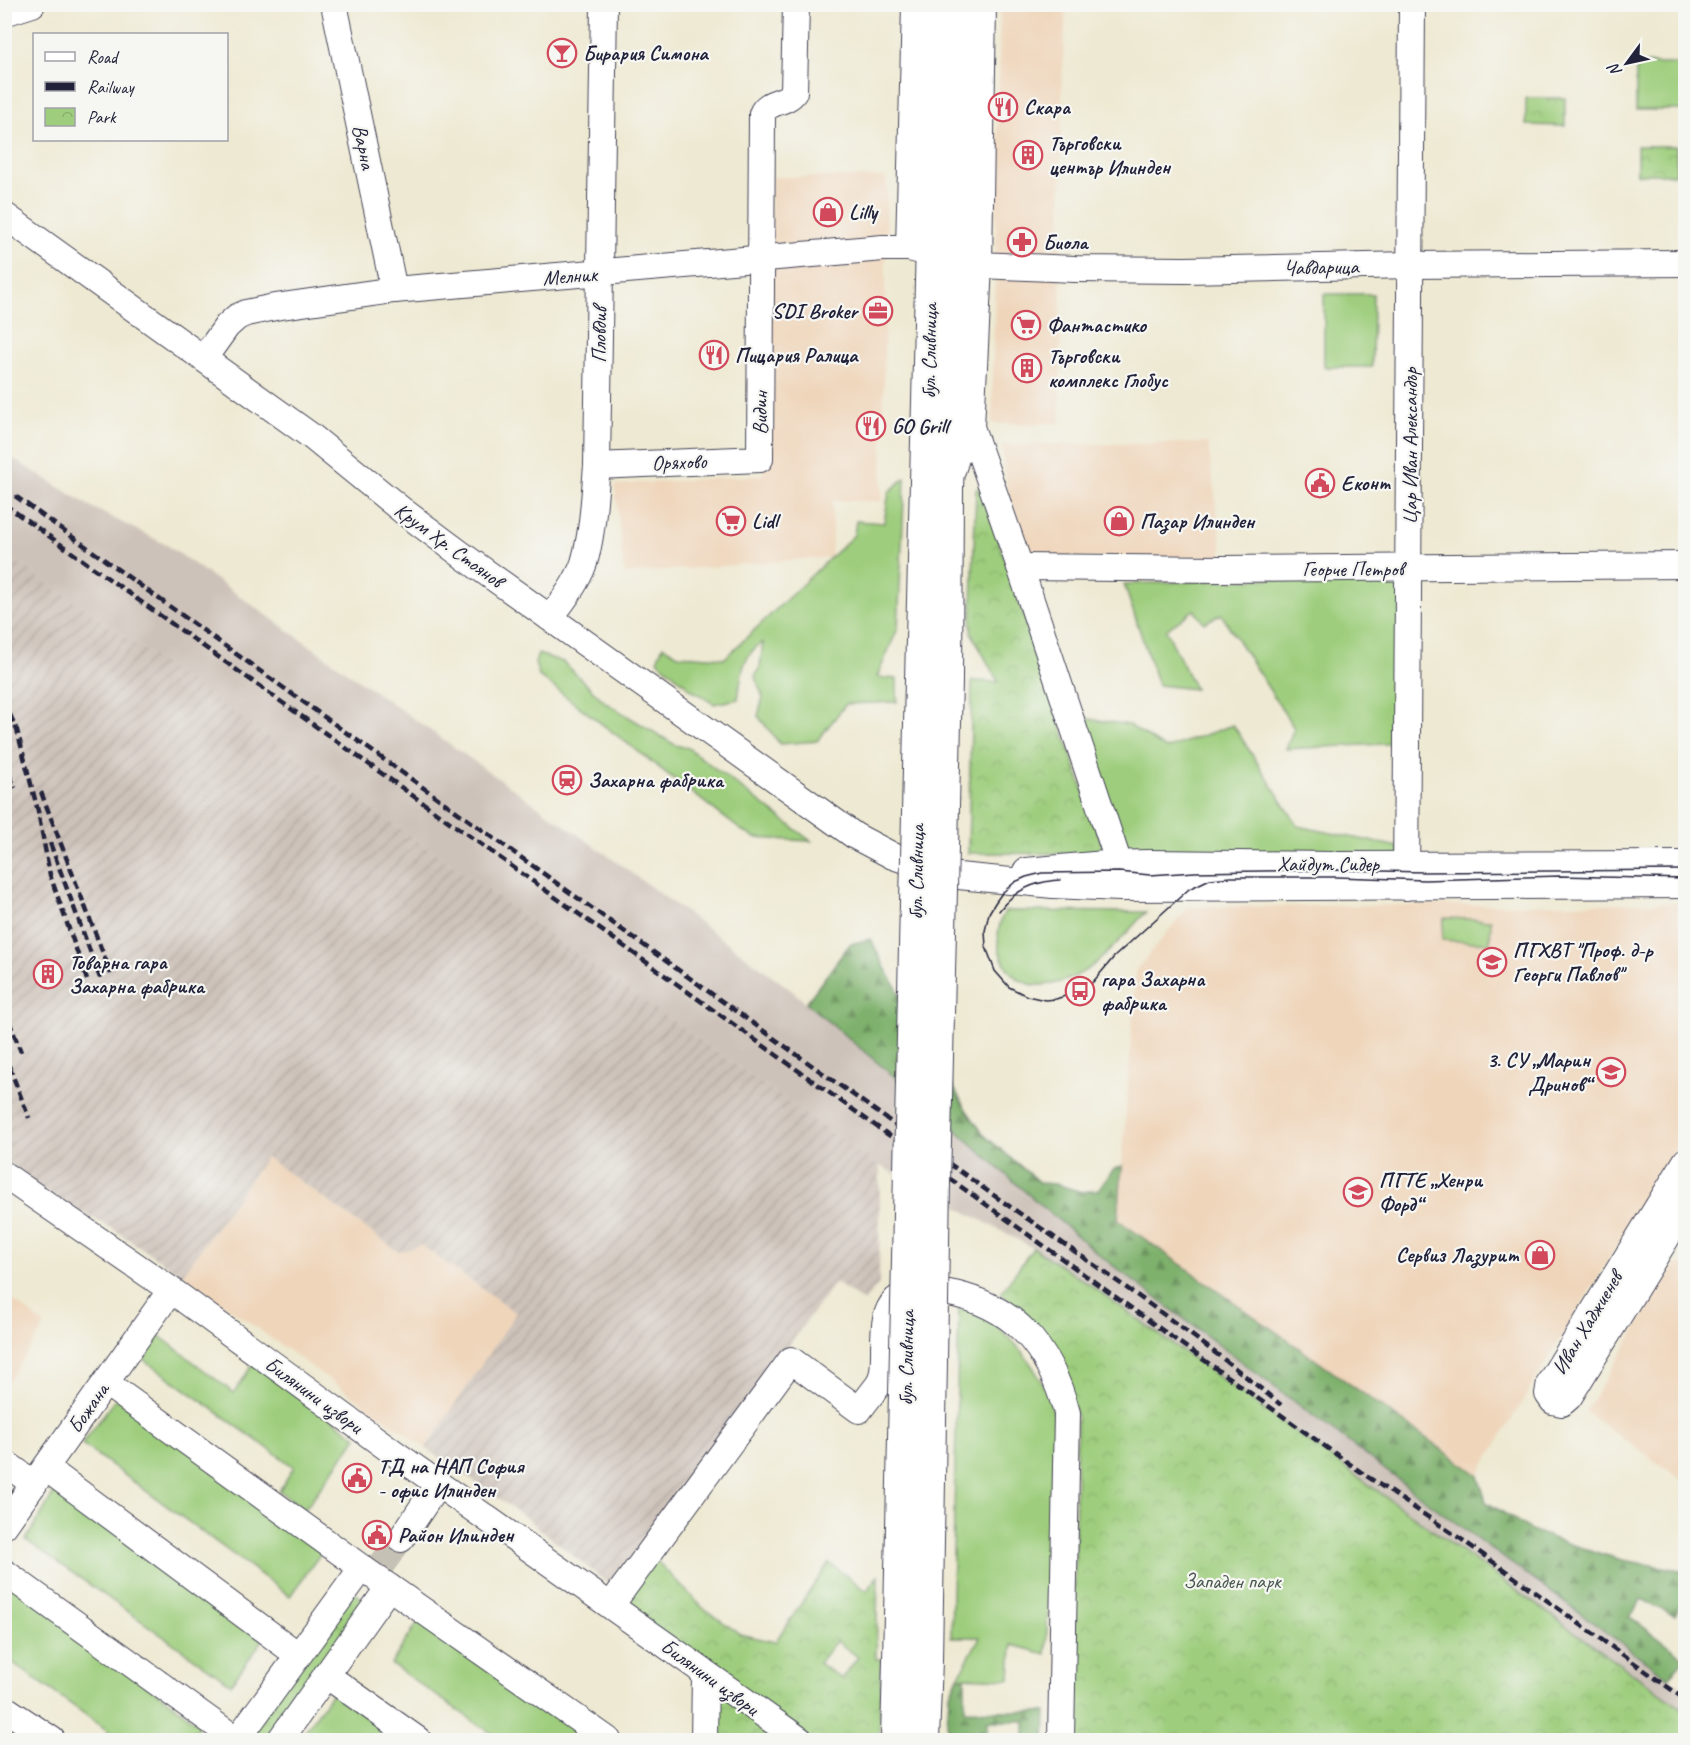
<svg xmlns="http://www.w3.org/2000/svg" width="1690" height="1745" font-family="Caveat,sans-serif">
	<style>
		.built { fill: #efd6bb }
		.industrial { fill: url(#industrial-furrows) }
		.railway { fill: #cdc2b9 }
		.green { fill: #9ece7d; stroke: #60785c; stroke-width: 1.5 }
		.forest { fill: url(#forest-firs); stroke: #506a54; stroke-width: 1.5 }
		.park { fill: url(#park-crowns); stroke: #60785c; stroke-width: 1.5; fill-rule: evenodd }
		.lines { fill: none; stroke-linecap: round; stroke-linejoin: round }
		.minor-tunnel { stroke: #c5c1b4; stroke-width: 26; stroke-dasharray: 26 13; stroke-linecap: butt }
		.minor-casing { stroke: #414052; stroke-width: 28 }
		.major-casing { stroke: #414052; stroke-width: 34 }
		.minor { stroke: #fff; stroke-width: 26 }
		.major { stroke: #fff; stroke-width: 32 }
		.tram { stroke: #22223b; stroke-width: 1.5 }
		.rail { stroke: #22223b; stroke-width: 4.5; stroke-dasharray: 9 4.5; stroke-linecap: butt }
		.major-bridge-casing { stroke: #414052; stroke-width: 34; stroke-linecap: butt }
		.major-bridge { stroke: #fff; stroke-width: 32 }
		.labels { text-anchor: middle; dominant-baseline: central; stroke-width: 4.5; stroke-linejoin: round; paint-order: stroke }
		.poi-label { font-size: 21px; font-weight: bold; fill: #22223b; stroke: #f6f6f2; text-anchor: start }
		.street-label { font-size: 21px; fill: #22223b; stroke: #f6f6f2 }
		.park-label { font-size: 21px; fill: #47564f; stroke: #f6f6f2 }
	</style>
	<defs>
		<pattern id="industrial-furrows" width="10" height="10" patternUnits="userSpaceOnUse" patternTransform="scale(1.5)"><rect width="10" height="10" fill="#cdc2b9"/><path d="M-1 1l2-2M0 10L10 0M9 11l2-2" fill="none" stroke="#b0a6a0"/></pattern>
		<pattern id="forest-firs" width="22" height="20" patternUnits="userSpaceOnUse" patternTransform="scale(1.5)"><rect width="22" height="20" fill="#7eb16c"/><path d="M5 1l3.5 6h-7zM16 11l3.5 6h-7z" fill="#67905a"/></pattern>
		<pattern id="park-crowns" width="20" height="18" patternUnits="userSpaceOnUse" patternTransform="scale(1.5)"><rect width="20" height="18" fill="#9ece7d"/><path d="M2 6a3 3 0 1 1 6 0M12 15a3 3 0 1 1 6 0" fill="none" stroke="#88b16d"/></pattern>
	</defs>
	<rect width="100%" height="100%" fill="#f6f6f2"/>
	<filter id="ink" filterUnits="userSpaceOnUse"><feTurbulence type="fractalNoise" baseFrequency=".0167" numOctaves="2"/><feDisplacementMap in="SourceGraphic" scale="12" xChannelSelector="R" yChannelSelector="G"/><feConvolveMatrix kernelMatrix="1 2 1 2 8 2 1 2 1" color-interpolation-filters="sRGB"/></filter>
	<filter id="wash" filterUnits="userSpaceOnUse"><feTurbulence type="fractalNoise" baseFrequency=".008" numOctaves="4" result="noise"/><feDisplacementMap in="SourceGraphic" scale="24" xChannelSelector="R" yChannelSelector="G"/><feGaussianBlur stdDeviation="1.35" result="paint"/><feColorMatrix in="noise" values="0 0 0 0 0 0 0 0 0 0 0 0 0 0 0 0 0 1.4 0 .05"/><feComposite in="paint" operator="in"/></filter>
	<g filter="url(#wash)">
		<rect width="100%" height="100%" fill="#eee9d2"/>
		<g class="built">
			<path d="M1000 5H1066L1062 83 1060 423 992 424Z"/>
			<path d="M772 177H887L882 501H833L831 557 624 574 615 485 763 475Z"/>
			<path d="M1208 443 1223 557 1033 558 1006 486 1002 445Z"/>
			<path d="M1685 903V1133L1478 1475 1118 1220 1136 970 1188 907Z"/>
			<path d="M266 1157 399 1252 421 1245 516 1313 426 1448 182 1275Z"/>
			<path d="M1677 1263 1686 1268 1685 1482 1585 1412Z"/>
			<path d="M5 1294 45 1325 5 1387Z"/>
		</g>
		<path class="industrial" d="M5 553 480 884 573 951 880 1166 879 1284 864 1302 835 1282 612 1587 524 1516 426 1448 516 1313 421 1245 399 1252 266 1157 182 1275 110 1227 5 1175Z"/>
		<path class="railway" d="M4 453 93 508 167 545 607 855 785 985 927 1104 1022 1189 1103 1258 1468 1532 1685 1689V1711L1090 1285 1033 1248 880 1166 573 951 480 884 5 553Z"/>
		<g class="green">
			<rect x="1636" y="64" width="49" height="46"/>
			<path d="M1324 294H1373L1372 367H1324Z"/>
			<path d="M905 478 898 628 877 677 897 679V702L846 704 817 741 780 744 758 716 763 697 755 676 760 667 763 642C740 657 742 675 738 699L714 704 692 690 657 660 663 646 678 655 725 658 854 535 856 521 884 523 889 492Z"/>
			<path d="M1403 574 1402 743 1286 749 1294 728 1221 614 1204 623 1194 610 1166 630 1195 689 1158 685 1124 584Z"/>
			<path d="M538 654 563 662 606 703 675 745 688 748 811 841 755 838 741 830 539 676 535 663Z"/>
			<path d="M1076 717 1129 725 1166 749 1233 725 1298 826 1399 847 1400 858 1123 859Z"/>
			<path d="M1005 911 1146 912C1115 944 1087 985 1038 985 1024 985 1011 976 1005 964 995 946 996 929 1005 911Z"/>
			<path d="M1444 918 1491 920 1490 943 1442 940Z"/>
			<path d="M959 1307C1010 1324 1043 1371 1056 1421L1046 1654 1012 1645 1010 1679 958 1677 980 1637H951Z"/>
			<path d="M149 1328 234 1393 254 1362 357 1437 305 1509 279 1491 294 1467 132 1351Z"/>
			<path d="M116 1398 324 1549 290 1596 82 1444Z"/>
			<path d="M58 1486 263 1640 231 1684 26 1540Z"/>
			<path d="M4 1578 200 1725 188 1740H121L5 1657Z"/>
			<path d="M423 1614 600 1740H501L391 1664Z"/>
			<path d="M335 1689 408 1740H311L302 1735Z"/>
		</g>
		<g class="forest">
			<path d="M871 939 884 966 967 1111 984 1135 1040 1183 1055 1184 1082 1192 1098 1190 1113 1170 1122 1166 1118 1220 1478 1475 1486 1502 1531 1530 1569 1544 1622 1560 1685 1571V1599H1683L1675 1615 1641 1600 1629 1616 1685 1658 1668 1677 1468 1532 1103 1258 1022 1189 927 1104 806 1003 850 944Z"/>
			<path d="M958 1677H965V1710L1046 1712 1045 1740H1025V1721H987V1740H946L949 1696Z"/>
		</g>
		<g class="park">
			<path d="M1526 98H1565V126L1526 125Z"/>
			<rect x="1637" y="146" width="39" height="28"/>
			<path d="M980 487 1105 854 968 853 972 681 998 682 971 632 976 490Z"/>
			<path d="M1033 1248 1090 1285 1685 1711V1740H1072L1077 1417 1045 1341 1001 1293Z"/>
			<path d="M653 1557 703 1608 740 1634 775 1642 829 1563 867 1591 878 1576 876 1659H881L879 1740H711L713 1670 622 1603ZM836 1641 858 1657 842 1679 819 1663Z"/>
			<path d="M347 1588 375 1607 280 1740H237Z"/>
		</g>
	</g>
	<g filter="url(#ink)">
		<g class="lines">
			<path class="minor-tunnel" d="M381 1566 401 1539"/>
			<g class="minor-casing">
				<g id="minor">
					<path d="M334 4 394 290"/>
					<path d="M4 13 32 4"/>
					<path d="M4 215 311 436 403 511 466 558 855 836 893 856 948 875 1053 885 1120 888 1686 885"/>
					<path d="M909 248 915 4"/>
					<path d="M204 358 227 326 237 317 246 313 275 307 394 290 883 248H909L979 265 1075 269 1185 270 1411 265 1686 263"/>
					<path d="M971 427 1020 567 1119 864 1120 880"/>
					<path d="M597 466 760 459 762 114C767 100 786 104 794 92L796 4"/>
					<path d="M953 468 961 441 971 427 979 265 983 4"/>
					<path d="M1020 567 1221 569 1686 565"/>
					<path d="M550 618C563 601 577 583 584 563 593 532 594 498 597 466L604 4"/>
					<path d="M1026 871 1105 864 1149 863 1334 865 1686 864"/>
					<path d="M1406 887 1412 4"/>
					<path d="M1686 1161 1550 1382 1548 1394 1553 1401 1562 1403 1569 1397 1686 1206"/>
					<path d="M4 1175 171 1290 393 1452 800 1740"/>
					<path d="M106 1383 362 1568 608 1740"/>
					<path d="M4 1462 34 1484"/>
					<path d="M46 1468 298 1655"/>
					<path d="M4 1526 171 1290"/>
					<path d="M401 1539 438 1484"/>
					<path d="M4 1572 237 1740"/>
					<path d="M611 1605 791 1360 859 1410 879 1384 882 1376C888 1353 877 1318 896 1300 909 1288 928 1290 944 1292 1014 1304 1049 1346 1067 1413L1061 1740"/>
					<path d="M326 1675 418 1740"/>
					<path d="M4 1708 52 1740"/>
					<path d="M237 1740 362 1568"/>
					<path d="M280 1740 389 1587"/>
					<path d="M704 1740 705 1675"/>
				</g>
			</g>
			<g class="major-casing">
				<g id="major">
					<path d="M921 680 938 4"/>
					<path d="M946 680 947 488 955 300 961 4"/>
					<path d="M897 1740 899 1660"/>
					<path d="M923 1740 926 1660"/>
				</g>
			</g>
			<use href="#minor" class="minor"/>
			<use href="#major" class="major"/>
			<g class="tram">
				<path d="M1686 870 1424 872 1337 870 1195 872 1150 875 1119 872 1042 873 1026 877 1015 882 1002 893 995 903 989 913 985 931 986 947 995 971 1009 987 1027 996 1045 1000 1056 999 1080 991 1093 982 1114 957 1189 889 1210 879 1231 877H1337L1425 880 1560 876 1686 879"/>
				<path d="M999 911C1014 890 1035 881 1061 880"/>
			</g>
			<g class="rail">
				<path d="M4 488 989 1192C1088 1261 1188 1328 1281 1405"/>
				<path d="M4 504 1368 1477 1461 1539 1686 1700"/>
				<path d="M4 702 17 730 38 811 50 875 87 980"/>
				<path d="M4 762 15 788"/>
				<path d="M41 792 111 974"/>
				<path d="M50 843 100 978"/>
				<path d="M4 1008 21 1052"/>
				<path d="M4 1053 29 1118"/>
			</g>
			<g class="major-bridge-casing">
				<g id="major-bridge">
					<path d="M899 1660 921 680"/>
					<path d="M926 1660 934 1182 946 680"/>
				</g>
			</g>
			<use href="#major-bridge" class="major-bridge"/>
		</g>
	</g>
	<defs>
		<g id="bar-ring" transform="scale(1.5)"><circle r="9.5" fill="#f6f6f2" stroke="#d1495b" stroke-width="1.5"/><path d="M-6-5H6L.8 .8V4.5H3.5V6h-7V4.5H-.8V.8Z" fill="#d1495b"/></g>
		<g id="restaurant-ring" transform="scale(1.5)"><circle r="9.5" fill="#f6f6f2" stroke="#d1495b" stroke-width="1.5"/><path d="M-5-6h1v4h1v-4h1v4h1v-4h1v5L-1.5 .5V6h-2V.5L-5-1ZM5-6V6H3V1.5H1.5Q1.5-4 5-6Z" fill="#d1495b"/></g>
		<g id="building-ring" transform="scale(1.5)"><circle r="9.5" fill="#f6f6f2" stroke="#d1495b" stroke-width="1.5"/><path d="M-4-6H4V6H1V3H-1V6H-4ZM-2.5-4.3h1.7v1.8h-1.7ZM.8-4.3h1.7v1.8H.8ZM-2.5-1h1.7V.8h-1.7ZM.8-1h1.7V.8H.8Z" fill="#d1495b"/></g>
		<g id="shop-ring" transform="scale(1.5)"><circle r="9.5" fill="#f6f6f2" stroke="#d1495b" stroke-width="1.5"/><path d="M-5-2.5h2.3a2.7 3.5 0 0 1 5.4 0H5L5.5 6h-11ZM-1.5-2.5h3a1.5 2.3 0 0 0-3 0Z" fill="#d1495b"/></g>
		<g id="pharmacy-ring" transform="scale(1.5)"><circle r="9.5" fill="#f6f6f2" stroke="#d1495b" stroke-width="1.5"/><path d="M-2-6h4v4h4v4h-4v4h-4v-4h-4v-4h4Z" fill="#d1495b"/></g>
		<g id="office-ring" transform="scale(1.5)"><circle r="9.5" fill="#f6f6f2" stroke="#d1495b" stroke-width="1.5"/><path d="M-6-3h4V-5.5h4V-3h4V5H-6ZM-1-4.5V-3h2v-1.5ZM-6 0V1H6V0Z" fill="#d1495b"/></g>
		<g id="supermarket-ring" transform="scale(1.5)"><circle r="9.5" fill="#f6f6f2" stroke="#d1495b" stroke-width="1.5"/><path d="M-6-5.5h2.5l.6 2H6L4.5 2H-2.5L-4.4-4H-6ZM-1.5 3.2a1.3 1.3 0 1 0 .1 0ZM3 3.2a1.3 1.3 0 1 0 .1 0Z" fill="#d1495b"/></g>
		<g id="civic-ring" transform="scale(1.5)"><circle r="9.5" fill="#f6f6f2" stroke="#d1495b" stroke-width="1.5"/><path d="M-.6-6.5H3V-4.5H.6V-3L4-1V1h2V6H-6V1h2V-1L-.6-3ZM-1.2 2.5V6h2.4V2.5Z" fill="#d1495b"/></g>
		<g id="station-ring" transform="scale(1.5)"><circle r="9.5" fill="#f6f6f2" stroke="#d1495b" stroke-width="1.5"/><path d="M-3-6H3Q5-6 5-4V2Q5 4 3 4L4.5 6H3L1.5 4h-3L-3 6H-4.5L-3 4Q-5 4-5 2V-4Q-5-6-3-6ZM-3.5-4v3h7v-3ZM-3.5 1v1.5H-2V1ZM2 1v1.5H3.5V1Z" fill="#d1495b"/></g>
		<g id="school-ring" transform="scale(1.5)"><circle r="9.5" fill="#f6f6f2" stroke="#d1495b" stroke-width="1.5"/><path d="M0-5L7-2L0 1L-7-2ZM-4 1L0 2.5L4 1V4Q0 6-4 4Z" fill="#d1495b"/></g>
		<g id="bus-ring" transform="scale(1.5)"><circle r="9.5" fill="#f6f6f2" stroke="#d1495b" stroke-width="1.5"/><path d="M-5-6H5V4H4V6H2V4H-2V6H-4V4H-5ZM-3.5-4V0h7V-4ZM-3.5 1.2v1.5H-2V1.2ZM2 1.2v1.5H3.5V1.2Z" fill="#d1495b"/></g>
	</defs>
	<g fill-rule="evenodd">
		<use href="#bar-ring" x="562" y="53"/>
		<use href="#restaurant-ring" x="1003" y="107"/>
		<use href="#building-ring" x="1028" y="155"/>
		<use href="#shop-ring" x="828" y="212"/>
		<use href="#pharmacy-ring" x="1022" y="242"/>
		<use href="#office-ring" x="878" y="311"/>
		<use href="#supermarket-ring" x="1026" y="325"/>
		<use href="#restaurant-ring" x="714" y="355"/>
		<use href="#building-ring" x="1027" y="368"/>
		<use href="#restaurant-ring" x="871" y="426"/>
		<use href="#civic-ring" x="1320" y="483"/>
		<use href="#supermarket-ring" x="731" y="521"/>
		<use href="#shop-ring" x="1119" y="521"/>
		<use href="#station-ring" x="567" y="780"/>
		<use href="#school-ring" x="1492" y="962"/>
		<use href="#building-ring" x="48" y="974"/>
		<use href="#bus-ring" x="1080" y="991"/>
		<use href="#school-ring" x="1611" y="1072"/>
		<use href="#school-ring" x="1358" y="1192"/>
		<use href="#shop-ring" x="1540" y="1255"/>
		<use href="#civic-ring" x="357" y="1478"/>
		<use href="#civic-ring" x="377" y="1535"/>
	</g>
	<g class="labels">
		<g class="poi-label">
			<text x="583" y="53">Бирария Симона</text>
			<text x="1024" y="107">Скара</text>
			<text x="1049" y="143">Търговски<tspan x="1049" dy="24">център Илинден</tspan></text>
			<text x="849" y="212">Lilly</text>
			<text x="1043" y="242">Биола</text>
			<text x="857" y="311" text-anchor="end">SDI Broker</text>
			<text x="1047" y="325">Фантастико</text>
			<text x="735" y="355">Пицария Ралица</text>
			<text x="1048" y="356">Търговски<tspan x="1048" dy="24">комплекс Глобус</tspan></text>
			<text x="892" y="426">GO Grill</text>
			<text x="1341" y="483">Еконт</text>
			<text x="752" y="521">Lidl</text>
			<text x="1140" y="521">Пазар Илинден</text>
			<text x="588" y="780">Захарна фабрика</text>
			<text x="1513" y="950">ПГХВТ "Проф. д-р<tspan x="1513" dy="24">Георги Павлов"</tspan></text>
			<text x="69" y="962">Товарна гара<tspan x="69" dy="24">Захарна фабрика</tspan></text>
			<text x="1101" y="979">гара Захарна<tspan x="1101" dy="24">фабрика</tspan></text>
			<text x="1590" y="1060" text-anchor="end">3. СУ „Марин<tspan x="1590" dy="24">Дринов“</tspan></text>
			<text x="1379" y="1180">ПГТЕ „Хенри<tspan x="1379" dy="24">Форд“</tspan></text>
			<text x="1519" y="1255" text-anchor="end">Сервиз Лазурит</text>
			<text x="378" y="1466">ТД на НАП София<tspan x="378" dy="24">- офис Илинден</tspan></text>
			<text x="398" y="1535">Район Илинден</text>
		</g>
		<g class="street-label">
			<text transform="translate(364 147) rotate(78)">Варна</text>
			<text transform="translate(1321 267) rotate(-1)">Чавдарица</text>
			<text transform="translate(570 276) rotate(-4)">Мелник</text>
			<text transform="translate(599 335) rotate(-89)">Пловдив</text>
			<text transform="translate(929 351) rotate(-89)">бул. Сливница</text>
			<text transform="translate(760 413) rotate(-90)">Видин</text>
			<text transform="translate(1410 446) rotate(-90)">Цар Иван Александър</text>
			<text transform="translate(679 462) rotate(-2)">Оряхово</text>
			<text transform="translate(449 545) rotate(36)">Крум Хр. Стоянов</text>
			<text x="1353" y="569">Георче Петров</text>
			<text x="1328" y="864">Хайдут Сидер</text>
			<text transform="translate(916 872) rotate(-89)">бул. Сливница</text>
			<text transform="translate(1587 1323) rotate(-59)">Иван Хаджиенев</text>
			<text transform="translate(906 1358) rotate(-89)">бул. Сливница</text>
			<text transform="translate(314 1395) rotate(36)">Билянини извори</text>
			<text transform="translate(88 1408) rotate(-55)">Божана</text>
			<text transform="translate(710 1677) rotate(36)">Билянини извори</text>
		</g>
		<g class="park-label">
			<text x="1232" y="1581">Западен парк</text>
		</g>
	</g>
	<rect width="1690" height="1745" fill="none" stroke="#f6f6f2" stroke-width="24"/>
	<rect x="33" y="33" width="195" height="108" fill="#f6f6f2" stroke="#a1a1a9" stroke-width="1.5"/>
	<rect x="45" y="52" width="30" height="9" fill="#ffffff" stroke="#a1a1a9" stroke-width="1.5"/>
	<text x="87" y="63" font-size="18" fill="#22223b">Road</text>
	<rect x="45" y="82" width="30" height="9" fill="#22223b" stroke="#a1a1a9" stroke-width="1.5"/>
	<text x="87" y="93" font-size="18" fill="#22223b">Railway</text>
	<rect x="45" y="108" width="30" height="18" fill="url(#park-crowns)" stroke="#a1a1a9" stroke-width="1.5"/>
	<text x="87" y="123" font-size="18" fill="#22223b">Park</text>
	<g transform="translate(1627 63) rotate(237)" stroke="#f6f6f2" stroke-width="4.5" paint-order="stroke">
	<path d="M0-4.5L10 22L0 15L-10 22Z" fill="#22223b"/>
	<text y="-9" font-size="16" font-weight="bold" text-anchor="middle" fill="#22223b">N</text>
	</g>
</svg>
